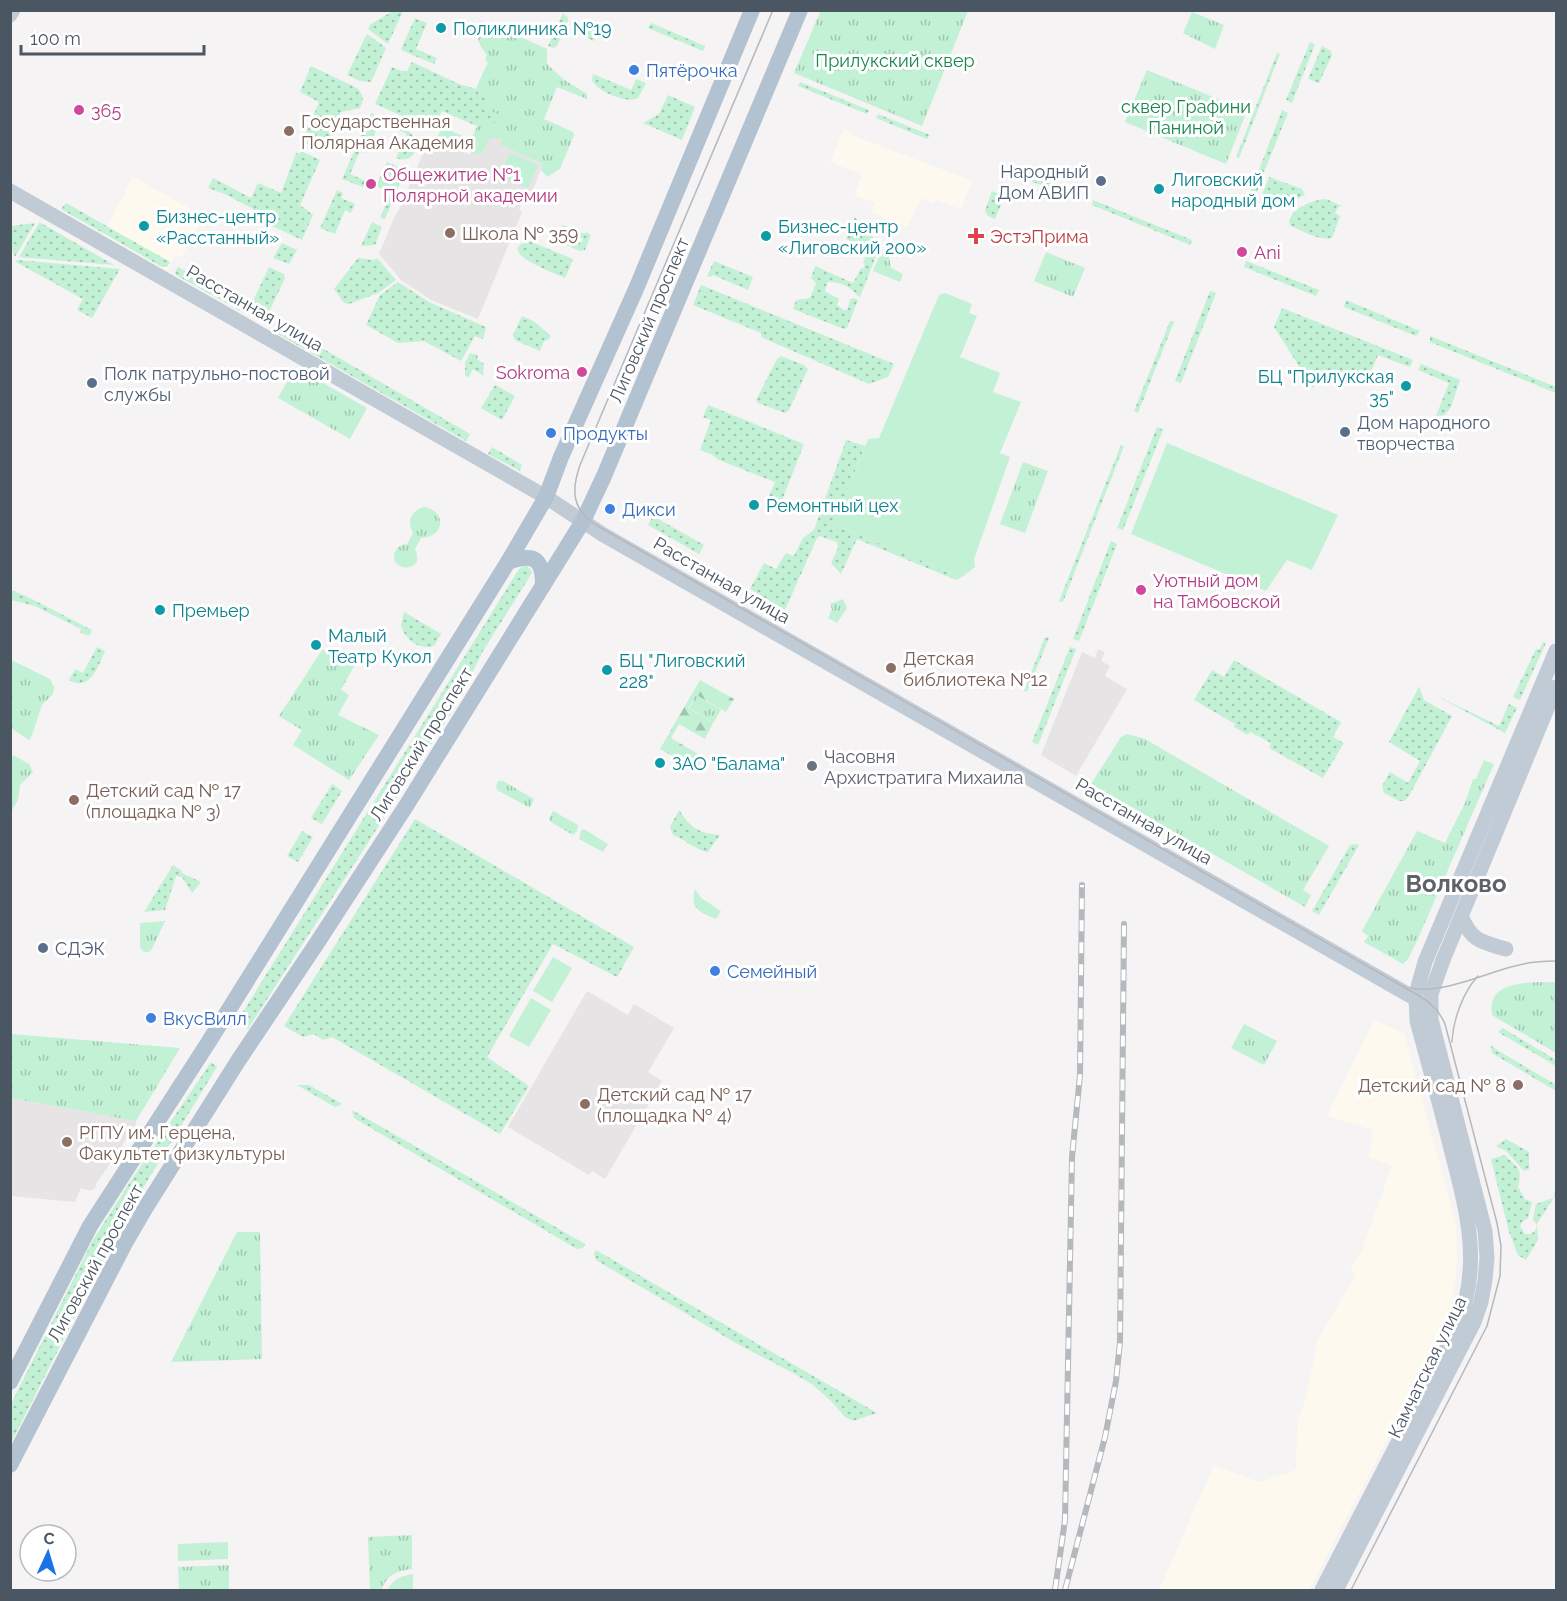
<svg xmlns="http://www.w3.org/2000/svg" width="1567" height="1601" font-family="Raleway,sans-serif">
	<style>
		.commercial { fill: #fdf9ef }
		.education { fill: #e6e4e5 }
		.grass { fill: url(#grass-dots) }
		.forest { fill: url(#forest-firs) }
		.park { fill: url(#park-tufts) }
		.garden { fill: #c3f1d5 }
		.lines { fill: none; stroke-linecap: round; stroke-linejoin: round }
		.secondary { stroke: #c1cbd6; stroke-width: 15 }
		.primary { stroke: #b3c2d1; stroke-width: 16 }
		.tram { stroke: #b5b8bd; stroke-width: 1.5 }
		.rail-casing { stroke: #b5b8bd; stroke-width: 6 }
		.rail { stroke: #fff; stroke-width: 4; stroke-dasharray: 11; stroke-linecap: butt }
		.culture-dot { fill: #0f9aa8; stroke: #fff; stroke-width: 2 }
		.shop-dot { fill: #3f7fe0; stroke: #fff; stroke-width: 2 }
		.hotel-dot { fill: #d1479c; stroke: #fff; stroke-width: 2 }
		.education-dot { fill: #8d6e63; stroke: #fff; stroke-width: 2 }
		.service-dot { fill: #5c6f8a; stroke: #fff; stroke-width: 2 }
		.health-dot { fill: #e0444e; stroke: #fff; stroke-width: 2 }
		.worship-dot { fill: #6b7280; stroke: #fff; stroke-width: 2 }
		.labels { text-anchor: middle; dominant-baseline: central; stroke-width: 6; stroke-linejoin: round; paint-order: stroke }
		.culture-label { font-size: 18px; fill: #0d838f; stroke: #fff; text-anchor: start }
		.park-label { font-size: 18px; fill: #17864f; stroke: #fff }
		.shop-label { font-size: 18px; fill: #366cbe; stroke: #fff; text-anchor: start }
		.hotel-label { font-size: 18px; fill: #b23c85; stroke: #fff; text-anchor: start }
		.education-label { font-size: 18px; fill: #785e54; stroke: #fff; text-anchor: start }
		.service-label { font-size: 18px; fill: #4e5e75; stroke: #fff; text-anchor: start }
		.health-label { font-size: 18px; fill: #be3a42; stroke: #fff; text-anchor: start }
		.street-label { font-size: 18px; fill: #4a5661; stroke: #fff }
		.worship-label { font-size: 18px; fill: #5b616d; stroke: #fff; text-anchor: start }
		.district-label { font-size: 24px; font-weight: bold; fill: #5f6368; stroke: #fff }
	</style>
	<defs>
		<pattern id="grass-dots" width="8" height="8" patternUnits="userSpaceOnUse" patternTransform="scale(1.5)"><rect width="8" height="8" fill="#c3f1d5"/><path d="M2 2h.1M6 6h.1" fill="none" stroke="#a0c6b0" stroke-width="1.8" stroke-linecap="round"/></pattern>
		<pattern id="forest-firs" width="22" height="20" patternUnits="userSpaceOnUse" patternTransform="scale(1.5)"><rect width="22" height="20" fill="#c3f1d5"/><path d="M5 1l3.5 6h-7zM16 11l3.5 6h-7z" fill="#a0c6b0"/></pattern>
		<pattern id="park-tufts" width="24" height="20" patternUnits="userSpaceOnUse" patternTransform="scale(1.5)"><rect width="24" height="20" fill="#c3f1d5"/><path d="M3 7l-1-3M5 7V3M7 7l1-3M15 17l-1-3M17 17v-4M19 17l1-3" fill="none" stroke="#a0c6b0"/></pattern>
	</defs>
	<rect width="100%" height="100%" fill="#f5f3f3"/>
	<g class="commercial">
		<path d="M844 129 852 133V135L972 181 961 209 936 200 934 204 921 198 908 227 871 213 875 203 854 195 862 174 830 162Z"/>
		<path d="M133 177 204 216 181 258 176 255 167 270 103 235Z"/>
		<path d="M1374 1020 1404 1033 1449 1198 1456 1227 1457 1263 1451 1317 1309 1590H1159L1214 1465 1260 1482 1296 1470 1297 1422 1307 1395 1317 1341 1356 1274 1350 1270 1362 1250 1392 1166 1369 1157 1373 1130 1327 1116Z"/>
	</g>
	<g class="education">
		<path d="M493 136 502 140 500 145 543 164 528 202 523 201 519 210 522 212 478 319 431 300 401 280 379 254 394 218 400 208 423 153 430 152 436 141 471 155 483 153 488 141Z"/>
		<path d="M1098 649 1105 652 1101 661 1110 666 1105 676 1127 689 1076 776 1041 755 1082 652 1095 658Z"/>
		<path d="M587 991 628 1015 634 1004 674 1028 648 1072 662 1081 605 1179 592 1171 589 1175 508 1127Z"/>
		<path d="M10 1098 136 1121V1125L96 1184V1187L91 1191 81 1188 75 1202 11 1196Z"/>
	</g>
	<g class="grass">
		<path d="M395 10 403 11 388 44 368 29 371 24Z"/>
		<path d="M563 13 568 18V21L557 46 553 48 548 46Z"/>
		<path d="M415 18 427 23 416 49 437 58 434 64 403 51 401 49Z"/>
		<path d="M577 22 596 29 594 41 572 31Z"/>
		<path d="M651 23 705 46 703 51 648 28Z"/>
		<path d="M367 34 386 48 371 82 360 81 347 75Z"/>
		<path d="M1310 42 1315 44 1292 103 1286 100Z"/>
		<path d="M1322 46 1331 51 1332 55 1319 83 1308 79Z"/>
		<path d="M1277 53 1280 54 1239 158 1236 157Z"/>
		<path d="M485 60H498L506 108 497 124 471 151 438 137 442 127 471 140 477 126 442 111 433 129 375 104 392 67 401 71H407L412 62 459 84 476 89 488 62Z"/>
		<path d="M311 66 357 88C364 96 364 99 360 108L341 112 323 152 305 143 304 138 319 102 300 92Z"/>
		<path d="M593 74 631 90 636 79 646 83 638 98C626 104 597 91 592 80Z"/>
		<path d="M800 82 869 110 867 114 798 86Z"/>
		<path d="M668 95 695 107 682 140 643 123 659 114Z"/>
		<path d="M1282 110 1288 113 1264 172 1262 174 1260 183 1259 182 1260 185 1254 198 1249 196Z"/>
		<path d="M371 113C383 119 396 123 407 130 423 141 416 165 396 158L407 134 380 122 366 153 360 151 350 174 366 181 363 187 342 179Z"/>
		<path d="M878 114 930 135 927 139 876 118Z"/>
		<path d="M301 151 320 160 300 205 313 215 302 240 251 216 253 209 225 194 208 188 213 178 251 198 258 183 281 193 296 153 299 154Z"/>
		<path d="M387 162 400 168 403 176 385 219 380 218 391 193 376 186Z"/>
		<path d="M1028 174 1080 195 1078 200 1026 179Z"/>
		<path d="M1269 177 1302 189 1305 195 1282 205 1260 200Z"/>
		<path d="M337 190 343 193 341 198 355 204 351 213 345 210 335 234 320 228Z"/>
		<path d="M992 191 1005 196 995 219 988 216 985 211Z"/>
		<path d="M1326 199 1342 206 1338 207 1335 213 1340 216 1332 238C1320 241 1301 231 1290 225L1289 221C1294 207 1312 200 1326 199Z"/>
		<path d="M1093 200 1192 240 1190 245 1092 205Z"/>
		<path d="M66 203 170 262 167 267H162L61 209Z"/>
		<path d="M855 217 880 246 860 297C856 295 855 292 852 290 847 285 834 281 828 282L825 289 826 292 839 299 837 305 844 310H847L850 300 853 298 858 300 847 328 844 329 793 309 796 300 810 298 816 283 811 278 815 266 853 283 861 268 863 269 865 264 863 263 868 249 846 239Z"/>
		<path d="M372 222 382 227 375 245 361 246Z"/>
		<path d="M35 223 15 257 11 247V226Z"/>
		<path d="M39 223H41L114 265 19 257Z"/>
		<path d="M563 225 585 234 586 232 591 235 585 250 580 251 556 240 559 234 581 243 583 239 561 229Z"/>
		<path d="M529 241 573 259 565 278C557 274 492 251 529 241Z"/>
		<path d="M282 243 297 250 289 264 273 258Z"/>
		<path d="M358 258 374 260 377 258 396 280 378 293 349 304 344 303 334 289Z"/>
		<path d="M17 260 120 269 92 318 77 310 83 299 16 262Z"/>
		<path d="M714 261 753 277 748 290 713 275 711 277 707 276Z"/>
		<path d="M1246 261 1319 290 1316 296 1244 267Z"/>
		<path d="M178 267 247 305 244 313 176 275 175 272Z"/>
		<path d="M269 267 284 274 285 278 269 312 254 304 253 301Z"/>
		<path d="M398 282 429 302 486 327 483 339 475 336 461 361 424 341 398 343 366 325 380 295Z"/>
		<path d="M701 285 894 364 888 377 869 384 761 337V333L693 305Z"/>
		<path d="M1210 291 1216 293 1181 383 1175 381Z"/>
		<path d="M1346 300 1420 331 1416 336 1344 307Z"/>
		<path d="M1282 308 1413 360 1410 367 1378 355 1369 376 1354 370 1349 384 1336 379 1334 384 1317 377 1313 388 1274 327Z"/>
		<path d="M522 316 535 322 551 336 548 340 544 341 540 351 515 340 513 335Z"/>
		<path d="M1170 321 1174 322 1138 413 1134 411Z"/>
		<path d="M282 326H284L470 434 466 441 278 334Z"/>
		<path d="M1430 336 1556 387V393L1430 342Z"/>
		<path d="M470 353 478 355 477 359 484 364 483 375 473 369 468 378 465 375V363Z"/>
		<path d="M781 356 804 365 808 369 789 410 785 413 758 403 756 400 777 359Z"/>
		<path d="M1421 364 1460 380 1451 407 1445 415 1436 416 1449 383 1418 370Z"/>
		<path d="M495 385 515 396 502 420 481 408Z"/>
		<path d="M708 405 804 444 779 508 767 501 775 482 719 460 711 454 700 450 711 420 703 417Z"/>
		<path d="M1157 427 1163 430 1123 530 1117 528Z"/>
		<path d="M846 440 865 446 834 525 962 577 956 580 857 539 841 574 831 563 838 548 837 542 820 536 817 538 785 610 750 589 764 563 776 569 786 553 794 556 803 538 814 530Z"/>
		<path d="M1121 445 1124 446 1063 602 1059 601Z"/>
		<path d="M492 447 522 465 520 471 488 454Z"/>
		<path d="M653 516 704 545 699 554 648 525Z"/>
		<path d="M1111 541 1117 544 1079 641 1073 639Z"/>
		<path d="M526 565 531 570 532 573 483 651 454 709 248 1029 236 1023 519 569Z"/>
		<path d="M11 590 30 598 92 630 89 636 80 632 81 629 35 606 11 600Z"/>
		<path d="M404 612 441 634 434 646C418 650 405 640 401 625Z"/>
		<path d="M1045 637 1049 638 1027 692 1024 691Z"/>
		<path d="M1543 642 1546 643 1520 700 1513 697 1536 649 1539 650Z"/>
		<path d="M97 647 105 651C98 667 90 692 69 680L75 669 83 673Z"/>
		<path d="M1070 647 1076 649 1038 745 1032 742Z"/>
		<path d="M1234 660 1341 722 1333 737 1344 743 1323 778 1269 748 1271 743 1250 732 1248 735 1234 727 1235 724 1194 700 1212 670 1224 677Z"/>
		<path d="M1419 687 1424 700 1452 716 1409 796 1405 801H1399L1384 793 1382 786 1390 772 1408 783 1420 761 1389 742Z"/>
		<path d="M1437 696 1499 726 1509 704 1517 708 1505 733Z"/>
		<path d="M332 784 342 791 322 824 311 818Z"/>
		<path d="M679 810C691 828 698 833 720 835L708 852C698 851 684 839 673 835L670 827Z"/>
		<path d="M415 819 634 947 617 977 553 944 487 1057 529 1086 500 1134 332 1037 323 1040 314 1034 303 1037 284 1026Z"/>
		<path d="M302 831 313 837 298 862 287 856Z"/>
		<path d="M1356 844 1359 845 1319 915 1312 911 1350 845Z"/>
		<path d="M173 865 182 871V873L201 882 192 893 182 877 176 876 165 910 144 912Z"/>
		<path d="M1503 1028 1556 1060V1066L1498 1032Z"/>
		<path d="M1491 1045 1497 1050 1556 1085V1091L1492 1053Z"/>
		<path d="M211 1062 217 1067 127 1214 11 1443V1404L93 1240 128 1185Z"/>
		<path d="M297 1085H309L342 1104 335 1107Z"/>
		<path d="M352 1110 585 1244 583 1248 577 1249 354 1118Z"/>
		<path d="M1506 1139 1529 1152V1169L1524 1171 1506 1151 1496 1146Z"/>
		<path d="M1505 1155C1517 1167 1523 1169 1518 1187L1525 1199 1532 1202 1528 1218 1523 1221 1520 1226 1525 1234H1531L1535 1231 1537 1225 1533 1219 1536 1204 1553 1198 1556 1187V1194L1537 1224 1538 1240 1526 1260 1518 1255 1509 1232 1491 1159Z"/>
		<path d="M596 1250 877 1413 853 1421 845 1417 830 1400 813 1385 795 1374 734 1342 596 1260 594 1254Z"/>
	</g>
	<path class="forest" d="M700 680 734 699 726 712 696 695 688 708 713 723 705 739 679 724 671 738 703 757 696 769 660 749Z"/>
	<g class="park">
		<path d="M821 10 968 11 922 126 794 73Z"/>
		<path d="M1192 12 1224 25 1215 49 1183 33Z"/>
		<path d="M479 21 490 23 547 49V64L563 79 587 94V99L557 87 544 119 573 132 574 135 560 169 547 177 541 170 543 164 500 145 502 140 493 137 488 141 483 153 471 155V151L438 137 442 127 471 140 482 120 494 124 498 114 486 109 488 99 476 89 488 62 485 60 487 54C478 47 475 31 479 21Z"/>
		<path d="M1147 70 1247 111 1226 164 1125 122Z"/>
		<path d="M1046 252 1085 268 1073 297 1034 281Z"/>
		<path d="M888 253 891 268 903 274 900 282 873 271 880 254Z"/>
		<path d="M295 367 367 408 350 439 278 398Z"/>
		<path d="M1023 462 1048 471 1025 533 1000 524Z"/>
		<path d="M424 507C447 511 445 537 421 538L415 549C427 574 387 572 395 552 397 547 401 545 407 544L413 533C406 521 411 511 424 507Z"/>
		<path d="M843 599 847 608 837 623 828 618 832 609 830 604Z"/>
		<path d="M322 650 358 659 341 690 349 695 338 715 379 735 349 780 293 745 302 730 279 716Z"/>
		<path d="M11 660 50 679 54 687 53 694 42 705 31 738 29 740 11 728Z"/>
		<path d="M696 695 721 710 713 723 689 708Z"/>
		<path d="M1127 734 1145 739 1329 846 1303 890 1311 895 1305 907 1091 784 1121 737Z"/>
		<path d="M13 755 29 764 33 772 20 785 18 800 12 810 10 807V766Z"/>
		<path d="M1484 760 1494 764 1417 941 1408 959 1403 964 1364 942 1368 936 1362 931 1417 831 1445 843 1465 803 1473 779H1476Z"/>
		<path d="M498 781H503L534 799 530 808 497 790 496 786Z"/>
		<path d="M553 811 578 825 577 831 573 835 551 822 549 819Z"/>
		<path d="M584 829 608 844 603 852 579 839 581 831Z"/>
		<path d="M695 889 701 898 721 911 716 919C699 912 690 909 695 889Z"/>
		<path d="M165 921 152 949 149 952H144L140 947V923Z"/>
		<path d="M1556 982V1053L1492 1015C1486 978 1533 983 1556 982Z"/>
		<path d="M1244 1024 1277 1041 1264 1065 1231 1048Z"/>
		<path d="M10 1034H11L180 1048 136 1121 11 1098Z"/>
		<path d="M237 1232H260L262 1359 171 1362Z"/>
		<path d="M412 1535V1569C397 1571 386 1575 382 1590H370L368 1537Z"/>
		<path d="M228 1542V1559L178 1561V1544Z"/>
		<path d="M229 1565V1590H179L178 1567Z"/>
		<path d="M413 1574V1590H388C392 1579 402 1576 413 1574Z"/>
	</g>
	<g class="garden">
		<path d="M510 153 538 165 528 188 500 177Z"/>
		<path d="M945 293 972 304 969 313 977 316 960 357 1000 373 993 392 1021 402 1000 453 1010 457 974 559 975 567 962 577 834 525 868 439 879 438 939 295Z"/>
		<path d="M1167 443 1338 515 1312 570 1287 560 1266 591 1131 534Z"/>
		<path d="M553 957 572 968 552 1002 533 991Z"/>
		<path d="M531 998 551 1010 529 1047 509 1036Z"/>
	</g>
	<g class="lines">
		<g class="secondary">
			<path d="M10 15 13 10"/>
			<path d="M10 191 546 497 602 534 1416 999"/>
			<path d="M1461 916C1472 942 1482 942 1506 949"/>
			<path d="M1322 1590 1456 1330C1484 1264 1466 1208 1449 1141 1439 1101 1428 1061 1417 1021L1416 994 1425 962 1556 651"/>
			<path d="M1336 1590 1474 1322 1481 1302 1485 1280 1487 1258 1485 1231 1431 1019V994L1443 960 1556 687"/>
		</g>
		<g class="primary">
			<path d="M508 562C534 553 543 558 543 586"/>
			<path d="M10 1382 90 1226 208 1043 508 562 546 497 561 457 636 289 752 10"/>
			<path d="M10 1465 125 1243 146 1207 238 1061 317 943 406 806 583 521 604 476 800 10"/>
		</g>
		<g class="tram">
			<path d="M773 10 580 465C571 491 572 509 596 525L1416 994C1430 1002 1439 1010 1445 1024L1497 1223 1501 1246 1500 1276 1487 1326 1351 1590"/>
			<path d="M1410 988C1441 995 1485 973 1515 966 1529 962 1542 961 1556 961"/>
			<path d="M1452 1042C1453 1020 1463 992 1478 976"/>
		</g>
		<g class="rail-casing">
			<g id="rail">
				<path d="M1055 1590 1065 1520 1072 1157 1080 1075 1082 885"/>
				<path d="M1065 1590 1105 1437 1116 1381 1120 1342 1124 924"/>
			</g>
		</g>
		<use href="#rail" class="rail"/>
	</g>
	<g class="culture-dot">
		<circle cx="441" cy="28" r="6"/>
		<circle cx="1159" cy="189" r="6"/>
		<circle cx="144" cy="226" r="6"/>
		<circle cx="766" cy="236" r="6"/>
		<circle cx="1406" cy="386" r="6"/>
		<circle cx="754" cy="505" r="6"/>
		<circle cx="160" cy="610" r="6"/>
		<circle cx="316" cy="645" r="6"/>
		<circle cx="607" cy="670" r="6"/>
		<circle cx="660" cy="763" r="6"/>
	</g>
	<g class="shop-dot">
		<circle cx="634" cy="70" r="6"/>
		<circle cx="551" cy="433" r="6"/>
		<circle cx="610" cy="509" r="6"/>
		<circle cx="715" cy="971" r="6"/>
		<circle cx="151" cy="1018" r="6"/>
	</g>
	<g class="hotel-dot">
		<circle cx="79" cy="110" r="6"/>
		<circle cx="371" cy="184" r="6"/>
		<circle cx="1242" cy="252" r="6"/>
		<circle cx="582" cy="372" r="6"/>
		<circle cx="1141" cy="590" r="6"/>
	</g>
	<g class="education-dot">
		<circle cx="289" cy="131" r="6"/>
		<circle cx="450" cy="233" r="6"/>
		<circle cx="891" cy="668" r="6"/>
		<circle cx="74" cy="800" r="6"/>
		<circle cx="1518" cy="1085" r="6"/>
		<circle cx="585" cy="1104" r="6"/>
		<circle cx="67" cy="1142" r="6"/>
	</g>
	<g class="service-dot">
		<circle cx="1101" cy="181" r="6"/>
		<circle cx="92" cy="383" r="6"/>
		<circle cx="1345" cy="432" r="6"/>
		<circle cx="43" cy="948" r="6"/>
	</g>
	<path class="health-dot" d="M973 227h6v6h6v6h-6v6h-6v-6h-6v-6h6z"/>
	<circle class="worship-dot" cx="812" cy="766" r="6"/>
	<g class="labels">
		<g class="culture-label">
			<text x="453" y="28">Поликлиника №19</text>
			<text x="1171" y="179">Лиговский<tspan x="1171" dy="21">народный дом</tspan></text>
			<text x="156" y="216">Бизнес-центр<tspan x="156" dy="21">«Расстанный»</tspan></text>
			<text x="778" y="226">Бизнес-центр<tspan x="778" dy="21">«Лиговский 200»</tspan></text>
			<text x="1394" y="376" text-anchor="end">БЦ "Прилукская<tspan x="1394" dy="21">35"</tspan></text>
			<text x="766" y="505">Ремонтный цех</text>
			<text x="172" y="610">Премьер</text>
			<text x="328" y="635">Малый<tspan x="328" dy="21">Театр Кукол</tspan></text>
			<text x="619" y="660">БЦ "Лиговский<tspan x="619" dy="21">228"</tspan></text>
			<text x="672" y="763">ЗАО "Балама"</text>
		</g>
		<g class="park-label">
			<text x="895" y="60">Прилукский сквер</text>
			<text x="1186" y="106">сквер Графини<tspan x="1186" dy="21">Паниной</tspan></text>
		</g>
		<g class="shop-label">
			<text x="646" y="70">Пятёрочка</text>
			<text x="563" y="433">Продукты</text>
			<text x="622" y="509">Дикси</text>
			<text x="727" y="971">Семейный</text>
			<text x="163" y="1018">ВкусВилл</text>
		</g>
		<g class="hotel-label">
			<text x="91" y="110">365</text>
			<text x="383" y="174">Общежитие №1<tspan x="383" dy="21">Полярной академии</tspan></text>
			<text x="1254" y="252">Ani</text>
			<text x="570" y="372" text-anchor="end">Sokroma</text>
			<text x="1153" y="580">Уютный дом<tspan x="1153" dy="21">на Тамбовской</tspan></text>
		</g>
		<g class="education-label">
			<text x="301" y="121">Государственная<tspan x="301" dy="21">Полярная Академия</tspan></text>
			<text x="462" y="233">Школа № 359</text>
			<text x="903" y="658">Детская<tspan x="903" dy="21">библиотека №12</tspan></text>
			<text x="86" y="790">Детский сад № 17<tspan x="86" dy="21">(площадка № 3)</tspan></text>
			<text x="1506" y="1085" text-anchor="end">Детский сад № 8</text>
			<text x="597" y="1094">Детский сад № 17<tspan x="597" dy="21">(площадка № 4)</tspan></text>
			<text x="79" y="1132">РГПУ им. Герцена,<tspan x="79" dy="21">Факультет физкультуры</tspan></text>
		</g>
		<g class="service-label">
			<text x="1089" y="171" text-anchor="end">Народный<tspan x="1089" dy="21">Дом АВИП</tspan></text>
			<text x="104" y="373">Полк патрульно-постовой<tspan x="104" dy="21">службы</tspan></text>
			<text x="1357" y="422">Дом народного<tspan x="1357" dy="21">творчества</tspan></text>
			<text x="55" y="948">СДЭК</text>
		</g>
		<g class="health-label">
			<text x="990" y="236">ЭстэПрима</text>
		</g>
		<g class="street-label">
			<text transform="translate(255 308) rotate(30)">Расстанная улица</text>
			<text transform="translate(649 320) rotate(-67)">Лиговский проспект</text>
			<text transform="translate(722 580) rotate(30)">Расстанная улица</text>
			<text transform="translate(421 744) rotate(-58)">Лиговский проспект</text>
			<text transform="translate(1144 821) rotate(30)">Расстанная улица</text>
			<text transform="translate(95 1263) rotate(-61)">Лиговский проспект</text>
			<text transform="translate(1427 1367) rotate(-64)">Камчатская улица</text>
		</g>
		<g class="worship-label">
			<text x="824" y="756">Часовня<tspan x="824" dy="21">Архистратига Михаила</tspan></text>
		</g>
		<g class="district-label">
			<text x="1456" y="883">Волково</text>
		</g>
	</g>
	<rect width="1567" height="1601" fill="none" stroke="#4a5661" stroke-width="24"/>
	<g transform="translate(48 1553) rotate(4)"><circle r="28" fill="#ffffff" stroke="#b7bbc0" stroke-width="1.5"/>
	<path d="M0-4.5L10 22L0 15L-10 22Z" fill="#1a73e8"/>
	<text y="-9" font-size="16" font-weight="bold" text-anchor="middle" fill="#4a5661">С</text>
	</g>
	<path d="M21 45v9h183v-9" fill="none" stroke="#4a5661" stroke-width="3"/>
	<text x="30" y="45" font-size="18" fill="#4a5661" stroke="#ffffff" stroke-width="4.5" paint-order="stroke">100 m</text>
</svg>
